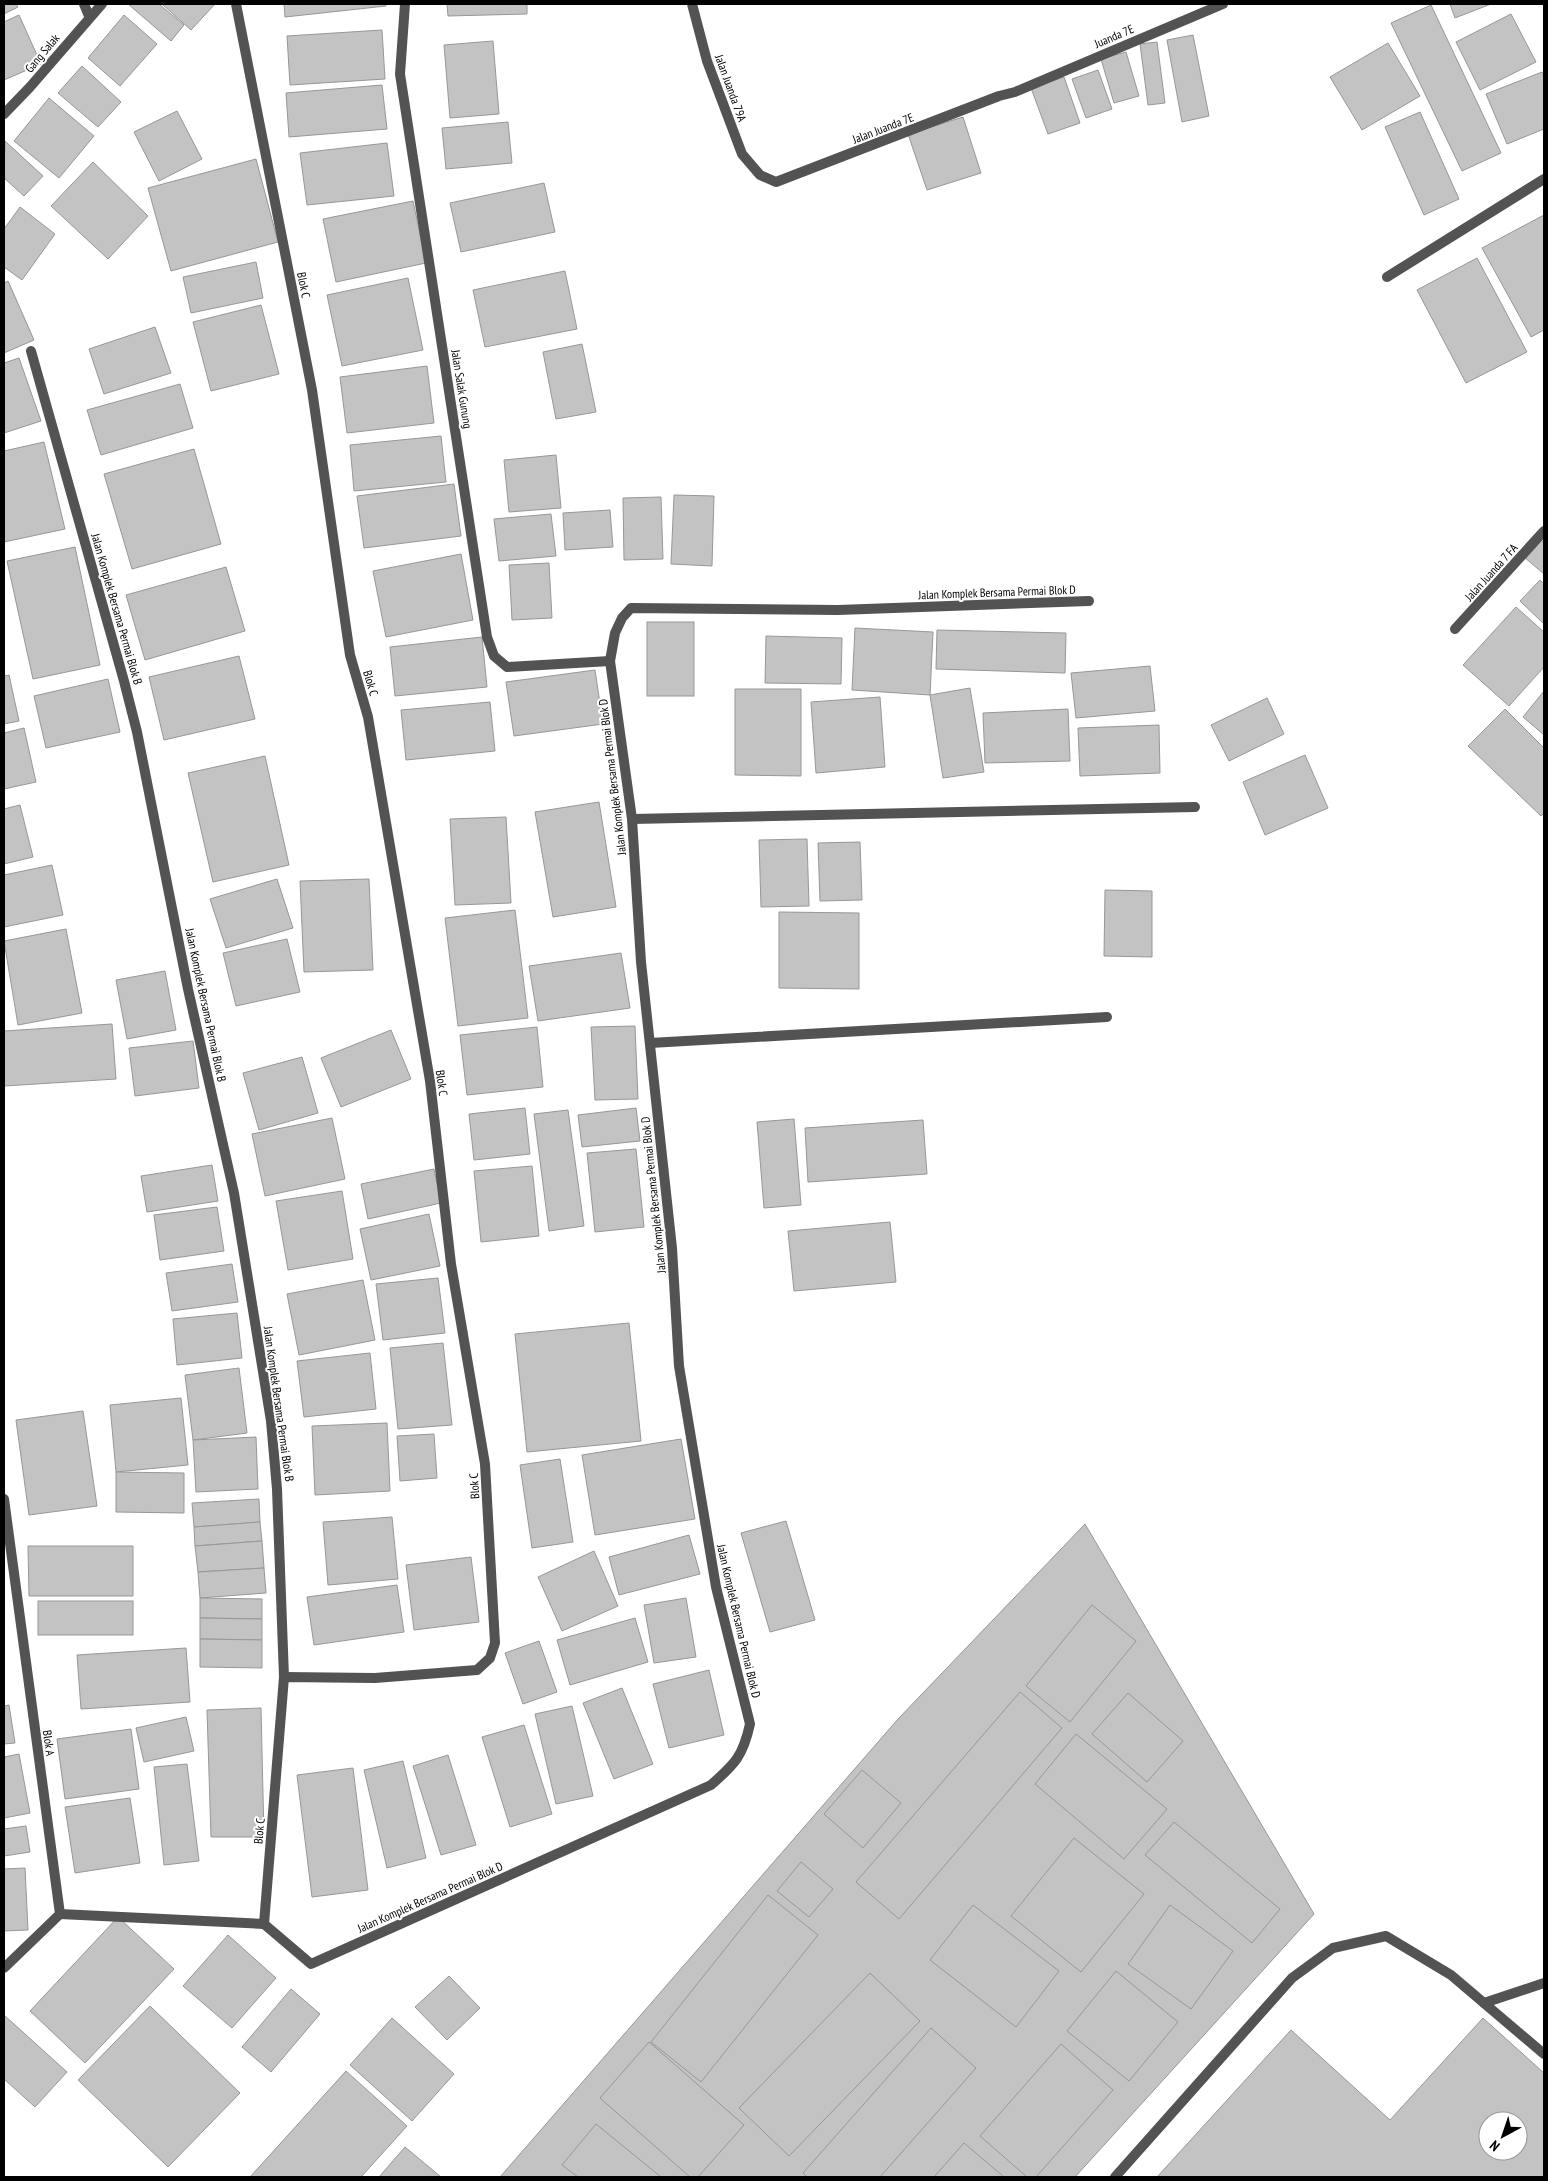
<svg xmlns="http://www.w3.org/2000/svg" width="1548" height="2181" font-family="'PT Sans Narrow',sans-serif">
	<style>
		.building { fill: #c3c3c3; stroke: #979797; fill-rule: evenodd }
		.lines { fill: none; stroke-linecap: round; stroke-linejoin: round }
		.service { stroke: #535353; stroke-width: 10 }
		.minor { stroke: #535353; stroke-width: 10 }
		.labels { text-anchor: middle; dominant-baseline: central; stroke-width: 4; stroke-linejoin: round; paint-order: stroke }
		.street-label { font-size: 12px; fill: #000; stroke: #fff }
	</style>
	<rect width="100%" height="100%" fill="#fff"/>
	<g class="building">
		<path d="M4 4H16L18 7 4 14Z"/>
		<path d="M128 4H159L184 25 171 41Z"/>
		<path d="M162 4H215L191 30Z"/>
		<path d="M284 4H386V6L285 17Z"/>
		<path d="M447 4H527V14L448 16Z"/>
		<path d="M1450 4H1491L1455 18Z"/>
		<path d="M1431 5 1501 153 1462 171 1391 23Z"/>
		<path d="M1511 14 1536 62 1480 90 1456 42Z"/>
		<path d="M19 15 41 64 4 80V22Z"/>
		<path d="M124 15 157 44 120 86 88 58Z"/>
		<path d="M382 30 385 79 290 85 287 36Z"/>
		<path d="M1193 35 1209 116 1182 122 1167 40Z"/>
		<path d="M493 41 499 114 450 118 444 45Z"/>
		<path d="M1157 42 1165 103 1148 105 1140 44Z"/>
		<path d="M1388 43 1420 96 1362 130 1330 77Z"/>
		<path d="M1126 52 1139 96 1114 103 1101 59Z"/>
		<path d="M82 66 121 102 98 127 58 93Z"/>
		<path d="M1098 70 1112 109 1086 118 1072 79Z"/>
		<path d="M1542 72 1544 77V129L1507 144 1486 94Z"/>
		<path d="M1064 77 1080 123 1048 134 1031 88Z"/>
		<path d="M382 85 387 129 289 137 286 93Z"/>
		<path d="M49 98 94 136 59 178 14 141Z"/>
		<path d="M177 111 202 159 159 181 134 132Z"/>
		<path d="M1420 112 1459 199 1424 215 1385 127Z"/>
		<path d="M963 117 981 173 927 190 908 134Z"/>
		<path d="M508 122 512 163 446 169 442 128Z"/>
		<path d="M5 141 43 176 24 196 4 178Z"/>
		<path d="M387 143 394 196 307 205 300 153Z"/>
		<path d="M256 159 278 242 171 271 148 188Z"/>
		<path d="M93 162 148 216 108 259 51 206Z"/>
		<path d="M544 183 555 232 461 252 450 203Z"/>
		<path d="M413 201 426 263 336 282 323 219Z"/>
		<path d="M20 207 55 234 22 280 4 267V229Z"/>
		<path d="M1544 215V330L1531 337 1482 248Z"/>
		<path d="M1477 258 1527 352 1466 383 1417 290Z"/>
		<path d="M256 262 263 298 191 313 183 277Z"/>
		<path d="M565 271 577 329 485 347 473 290Z"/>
		<path d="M408 278 423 350 342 366 327 295Z"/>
		<path d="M8 281 34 340 4 353V283Z"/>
		<path d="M261 305 279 374 211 391 193 322Z"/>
		<path d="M155 327 171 373 104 394 89 349Z"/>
		<path d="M582 344 596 412 556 419 543 352Z"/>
		<path d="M19 358 41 421 4 433V363Z"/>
		<path d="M427 366 434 423 347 433 340 377Z"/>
		<path d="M180 384 193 428 101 455 87 410Z"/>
		<path d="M441 436 446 482 354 491 350 445Z"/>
		<path d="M44 442 65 529 4 542V451Z"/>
		<path d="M194 449 221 544 132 569 104 474Z"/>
		<path d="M556 455 561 508 509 512 504 460Z"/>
		<path d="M454 484 461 536 364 548 357 496Z"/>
		<path d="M674 495 714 496 712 566 671 564Z"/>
		<path d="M661 497 663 559 624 560 623 498Z"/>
		<path d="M610 510 613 547 565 550 563 513Z"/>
		<path d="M551 514 556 556 499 561 494 519Z"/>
		<path d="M1539 538 1544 543V574L1524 557Z"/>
		<path d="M75 547 100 665 33 679 7 561Z"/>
		<path d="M461 554 473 620 386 637 373 571Z"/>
		<path d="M549 563 552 618 512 620 509 565Z"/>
		<path d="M226 567 245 631 145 660 126 595Z"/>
		<path d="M1540 580 1544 584V624L1520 601Z"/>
		<path d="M1516 607 1544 632V667L1509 706 1463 665Z"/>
		<rect x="647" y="622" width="47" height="74"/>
		<path d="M855 628 933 632 930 695 852 690Z"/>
		<path d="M937 630 1066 633 1065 673 936 669Z"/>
		<path d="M766 636 842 638 841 684 765 683Z"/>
		<path d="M482 637 487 687 395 696 390 647Z"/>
		<path d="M239 656 255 719 164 740 149 677Z"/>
		<path d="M1150 666 1155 711 1076 718 1071 673Z"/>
		<path d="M595 670 603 724 514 736 506 682Z"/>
		<path d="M9 675 19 721 4 724V676Z"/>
		<path d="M108 679 120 732 46 748 34 696Z"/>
		<path d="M970 688 984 772 943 778 930 695Z"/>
		<path d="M735 689H801V776L735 775Z"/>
		<path d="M1544 691V735L1523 717Z"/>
		<path d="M880 697 885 767 816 773 811 702Z"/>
		<path d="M1267 698 1284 734 1229 761 1211 725Z"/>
		<path d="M490 702 495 751 406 760 401 710Z"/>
		<path d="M1068 709 1070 761 985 763 983 713Z"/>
		<path d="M1505 709 1544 748V813L1541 816 1468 746Z"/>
		<path d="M1159 725 1160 773 1080 776 1078 728Z"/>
		<path d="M24 728 36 782 4 789V733Z"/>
		<path d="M1305 755 1328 808 1265 835 1243 782Z"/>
		<path d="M265 756 289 865 213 882 188 773Z"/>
		<path d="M599 802 616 907 553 917 535 812Z"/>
		<path d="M20 805 33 857 4 864V809Z"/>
		<path d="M506 817 511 903 455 905 450 819Z"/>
		<path d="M807 839 809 906 761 907 759 840Z"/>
		<path d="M860 842 862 900 820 901 818 843Z"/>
		<path d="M52 865 63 915 4 927V875Z"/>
		<path d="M277 879 293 928 226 948 210 899Z"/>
		<path d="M369 879 373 970 304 972 300 881Z"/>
		<path d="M1105 890 1152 891V957L1104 956Z"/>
		<path d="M515 910 528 1018 458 1026 445 918Z"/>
		<path d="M779 912 859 913V989L779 988Z"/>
		<path d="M66 929 82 1013 18 1025 4 941Z"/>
		<path d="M287 939 300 992 236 1006 223 953Z"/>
		<path d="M621 953 630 1008 538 1021 529 966Z"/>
		<path d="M165 971 176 1030 127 1039 116 980Z"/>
		<path d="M112 1024 116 1079 4 1086V1031Z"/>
		<path d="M635 1026 638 1099 595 1100 591 1027Z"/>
		<path d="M537 1027 543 1087 467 1095 460 1035Z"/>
		<path d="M391 1030 411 1079 341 1107 321 1058Z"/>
		<path d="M193 1041 199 1088 135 1096 129 1048Z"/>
		<path d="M302 1057 318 1113 259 1130 243 1073Z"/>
		<path d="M525 1108 530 1154 474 1160 469 1114Z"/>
		<path d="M636 1108 640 1141 582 1147 578 1115Z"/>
		<path d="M568 1110 584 1226 549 1231 534 1114Z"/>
		<path d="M332 1118 345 1179 265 1196 252 1134Z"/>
		<path d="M794 1119 801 1205 764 1208 757 1122Z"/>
		<path d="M923 1120 927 1174 808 1182 805 1128Z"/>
		<path d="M636 1149 644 1227 595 1232 587 1153Z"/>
		<path d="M212 1165 218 1201 147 1212 141 1176Z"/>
		<path d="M532 1166 539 1236 481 1242 474 1171Z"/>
		<path d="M434 1169 441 1203 368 1219 361 1184Z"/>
		<path d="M342 1191 353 1259 288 1270 276 1201Z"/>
		<path d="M217 1207 224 1251 160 1260 154 1215Z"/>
		<path d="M429 1214 440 1266 371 1280 360 1229Z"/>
		<path d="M890 1222 896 1282 794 1291 788 1231Z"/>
		<path d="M232 1264 238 1302 172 1311 166 1273Z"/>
		<path d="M438 1278 445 1333 383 1340 376 1284Z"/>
		<path d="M363 1280 375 1340 299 1355 287 1294Z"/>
		<path d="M237 1313 242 1358 177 1365 173 1319Z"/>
		<path d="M629 1323 641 1441 527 1452 515 1334Z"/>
		<path d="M443 1343 452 1425 398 1429 390 1348Z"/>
		<path d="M370 1353 376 1409 304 1417 297 1361Z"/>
		<path d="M239 1368 247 1433 193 1440 185 1375Z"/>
		<path d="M181 1398 188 1465 116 1472 110 1405Z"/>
		<path d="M83 1411 97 1506 29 1515 16 1420Z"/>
		<path d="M387 1423 390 1491 315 1495 312 1426Z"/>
		<path d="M434 1434 437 1478 400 1481 397 1436Z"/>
		<path d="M256 1437 258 1489 196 1492 193 1440Z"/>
		<path d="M681 1439 695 1519 595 1535 582 1455Z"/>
		<path d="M560 1459 573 1542 532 1548 520 1465Z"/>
		<path d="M116 1472 184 1473V1513L116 1512Z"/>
		<path d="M259 1499 260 1522 194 1527 192 1503Z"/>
		<path d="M392 1517 398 1579 328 1585 323 1522Z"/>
		<path d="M786 1521 815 1620 770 1632 741 1533Z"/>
		<path d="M260 1522 262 1541 195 1546 194 1527Z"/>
		<path d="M1085 1524 1314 1914 1075 2177H500L898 1719Z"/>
		<path d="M689 1535 700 1574 619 1595 609 1557Z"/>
		<path d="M262 1541 264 1568 198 1572 195 1546Z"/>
		<path d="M28 1546H133V1596H29Z"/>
		<path d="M594 1551 618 1606 562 1631 538 1577Z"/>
		<path d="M471 1557 479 1622 414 1630 406 1565Z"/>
		<path d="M264 1568 266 1593 200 1598 198 1572Z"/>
		<path d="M397 1585 404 1632 314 1645 307 1597Z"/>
		<path d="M200 1598 262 1599V1619L200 1618Z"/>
		<path d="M686 1598 696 1657 654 1663 644 1605Z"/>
		<rect x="38" y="1601" width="95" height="34"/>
		<path d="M1092 1605 1136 1641 1070 1722 1026 1686Z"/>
		<path d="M200 1618 262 1619V1640L200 1639Z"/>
		<path d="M635 1618 648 1662 570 1685 557 1640Z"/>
		<path d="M200 1639 262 1640V1668L200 1667Z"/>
		<path d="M539 1641 557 1692 523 1704 505 1653Z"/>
		<path d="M186 1648 190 1702 81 1709 77 1655Z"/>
		<path d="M709 1670 724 1735 669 1748 653 1684Z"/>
		<path d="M622 1688 653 1764 614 1779 583 1703Z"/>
		<path d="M1020 1692 1062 1728 899 1919 856 1882Z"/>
		<path d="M1128 1693 1183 1741 1147 1782 1092 1734Z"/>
		<path d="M9 1705 15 1743 4 1744V1706Z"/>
		<path d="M572 1706 593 1796 556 1804 535 1714Z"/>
		<path d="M261 1708 264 1837H211L207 1710Z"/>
		<path d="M186 1717 194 1751 144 1762 136 1728Z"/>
		<path d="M524 1725 552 1814 510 1827 482 1737Z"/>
		<path d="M131 1729 139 1789 65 1799 57 1739Z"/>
		<path d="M1076 1734 1167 1809 1124 1859 1035 1784Z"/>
		<path d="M19 1754 30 1813 4 1818V1757Z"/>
		<path d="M448 1755 476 1845 441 1855 413 1766Z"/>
		<path d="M403 1761 426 1858 387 1868 364 1770Z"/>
		<path d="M187 1764 199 1861 164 1865 154 1767Z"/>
		<path d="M353 1768 368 1890 312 1897 297 1775Z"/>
		<path d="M862 1770 901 1803 863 1848 824 1814Z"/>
		<path d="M130 1798 140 1863 75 1873 65 1807Z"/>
		<path d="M1174 1822 1280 1909 1252 1943 1145 1855Z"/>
		<path d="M26 1826 30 1852 4 1856V1829Z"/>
		<path d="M1074 1838 1144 1894 1081 1972 1011 1916Z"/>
		<path d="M801 1862 833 1889 809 1917 777 1891Z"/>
		<path d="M25 1868 28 1930 4 1931V1869Z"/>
		<path d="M768 1895 818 1935 701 2082 651 2042Z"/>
		<path d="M973 1905 1059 1971 1016 2027 930 1960Z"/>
		<path d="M1170 1905 1233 1951 1191 2009 1128 1964Z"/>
		<path d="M118 1917 174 1969 85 2063 30 2011Z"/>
		<path d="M228 1935 276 1978 232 2028 183 1986Z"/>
		<path d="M1116 1971 1178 2022 1129 2081 1067 2031Z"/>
		<path d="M870 1973 920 2021 789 2156 739 2108Z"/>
		<path d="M449 1976 480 2008 447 2040 415 2007Z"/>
		<path d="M291 1989 320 2014 271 2072 242 2047Z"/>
		<path d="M150 2006 240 2093 168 2167 78 2080Z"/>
		<path d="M4 2015 67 2072 35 2107 4 2079Z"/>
		<path d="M392 2018 454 2074 412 2121 350 2065Z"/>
		<path d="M1483 2018 1544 2073V2177H1157L1291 2030 1390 2120ZM1488 2121H1518V2151H1488Z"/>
		<path d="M931 2028 976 2068 880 2177H807L803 2173Z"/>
		<path d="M649 2042 744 2125 698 2177H690L600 2098Z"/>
		<path d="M1061 2044 1113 2090 1036 2177H1027L980 2136Z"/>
		<path d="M346 2071 407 2126 361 2177H250Z"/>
		<path d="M596 2124 661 2177H578L562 2165Z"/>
		<path d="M964 2143 1004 2177H934Z"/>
		<path d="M405 2147 441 2177H379Z"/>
	</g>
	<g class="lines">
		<g class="service">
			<path d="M1484 2003 1544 1983"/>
			<path d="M1115 2177 1292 1978 1333 1948 1386 1936 1451 1975 1544 2054"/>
		</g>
		<g class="minor">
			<path d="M84 4 89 16"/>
			<path d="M236 4 312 390 350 655 368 717 430 1081 451 1264 485 1464 495 1643 490 1658 477 1670 375 1678 284 1677 264 1924 311 1964 711 1785C735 1764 743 1756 750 1724L716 1587 679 1366 672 1248 641 962 632 819 610 661 615 633 622 618 631 608 838 610 1089 601"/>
			<path d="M405 4 400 74 487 637 494 656 507 667 610 661"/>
			<path d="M692 4 707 61 742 154 760 175 776 182 999 96 1015 92 1223 4"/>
			<path d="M4 114 30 87 102 4"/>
			<path d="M1387 277 1544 179"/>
			<path d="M31 351 124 681 137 732 188 989 234 1193 271 1421 277 1489 284 1677"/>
			<path d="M1455 629 1544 531"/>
			<path d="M632 819 1195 807"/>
			<path d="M650 1043 1107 1017"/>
			<path d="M4 1499 60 1914 4 1968"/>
			<path d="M60 1914 264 1924"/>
		</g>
	</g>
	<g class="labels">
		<g class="street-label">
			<text transform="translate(1114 36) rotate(-23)">Juanda 7E</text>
			<text transform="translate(42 53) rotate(-50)">Gang Salak</text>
			<text transform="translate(731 88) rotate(70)">Jalan Juanda 79A</text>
			<text transform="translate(883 128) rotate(-21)">Jalan Juanda 7E</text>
			<text transform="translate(304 285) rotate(79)">Blok C</text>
			<text transform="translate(462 389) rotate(81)">Jalan Salak Gunung</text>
			<text transform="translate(1491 572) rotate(-48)">Jalan Juanda 7 FA</text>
			<text transform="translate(997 592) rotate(-2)">Jalan Komplek Bersama Permai Blok D</text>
			<text transform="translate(117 609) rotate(74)">Jalan Komplek Bersama Permai Blok B</text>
			<text transform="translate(371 683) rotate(74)">Blok C</text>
			<text transform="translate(612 777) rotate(-97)">Jalan Komplek Bersama Permai Blok D</text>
			<text transform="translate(206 1005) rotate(78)">Jalan Komplek Bersama Permai Blok B</text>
			<text transform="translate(442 1083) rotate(82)">Blok C</text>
			<text transform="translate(653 1195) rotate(-96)">Jalan Komplek Bersama Permai Blok D</text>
			<text transform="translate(279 1404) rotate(82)">Jalan Komplek Bersama Permai Blok B</text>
			<text transform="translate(474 1486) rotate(-93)">Blok C</text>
			<text transform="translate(739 1621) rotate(77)">Jalan Komplek Bersama Permai Blok D</text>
			<text transform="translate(49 1743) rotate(82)">Blok A</text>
			<text transform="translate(259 1831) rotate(-85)">Blok C</text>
			<text transform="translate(430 1897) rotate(-24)">Jalan Komplek Bersama Permai Blok D</text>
		</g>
	</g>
	<rect width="1548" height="2181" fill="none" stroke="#000000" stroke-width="10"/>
	<g transform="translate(1503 2136) rotate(220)"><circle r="24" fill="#ffffff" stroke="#999999"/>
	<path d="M0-4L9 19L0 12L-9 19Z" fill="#000000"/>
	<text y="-8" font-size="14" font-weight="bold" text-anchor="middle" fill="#000000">N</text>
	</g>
</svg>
